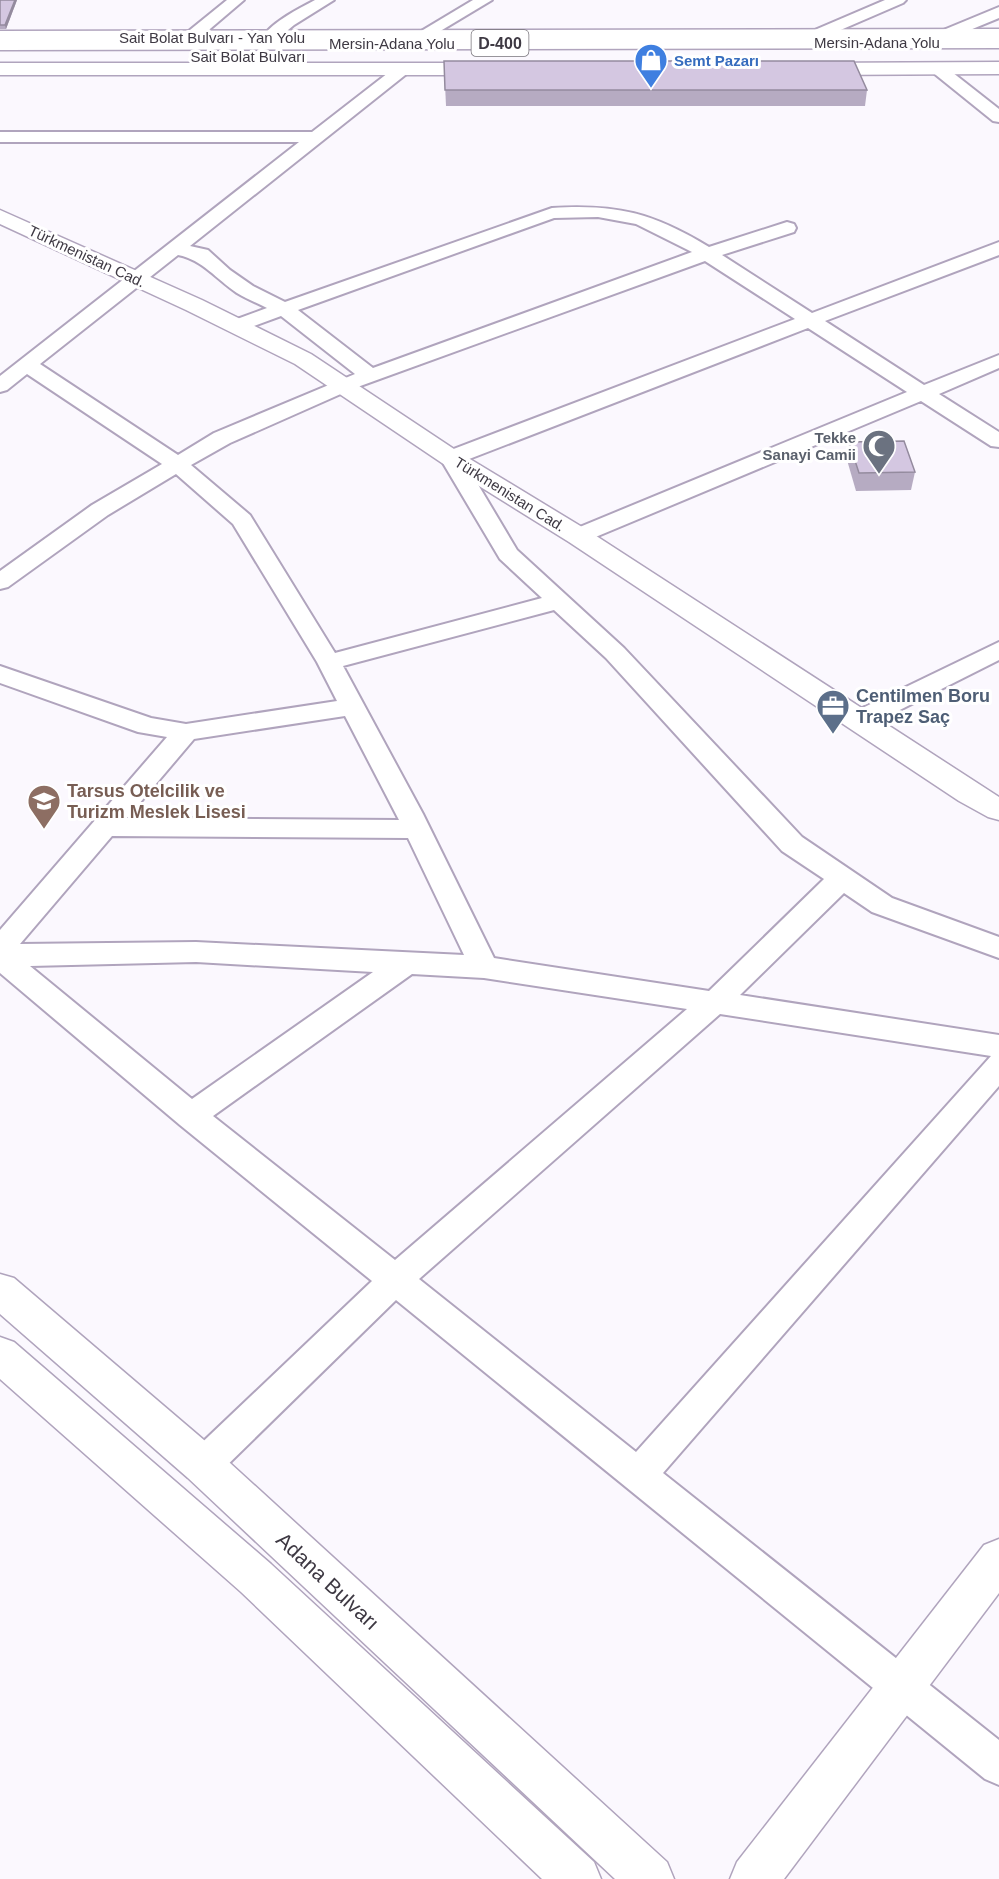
<svg xmlns="http://www.w3.org/2000/svg" width="999" height="1879" font-family="Arial,sans-serif">
	<style>
		.lines { fill: none; stroke-linecap: round; stroke-linejoin: round }
		.minor-casing { stroke: #b0a4bd; stroke-width: 4 }
		.tertiary-casing { stroke: #b0a4bd; stroke-width: 3 }
		.secondary-casing { stroke: #b0a4bd; stroke-width: 3 }
		.trunk-casing { stroke: #b0a4bd; stroke-width: 3 }
		.minor { fill: #fff; fill-rule: evenodd }
		.tertiary { fill: #fff; fill-rule: evenodd }
		.secondary { fill: #fff; fill-rule: evenodd }
		.trunk { fill: #fff; fill-rule: evenodd }
		.wall { fill: #b6abc2 }
		.shaded-wall { fill: #948b9e }
		.building { fill: #d4c7e1; stroke: #948b9e; stroke-width: 1.5 }
		.labels { text-anchor: middle; dominant-baseline: central; stroke-width: 6; stroke-linejoin: round; paint-order: stroke }
		.far-street-label { font-size: 15px; fill: #3e3943; stroke: #fff }
		.far-shop-label { font-size: 15px; font-weight: bold; fill: #366cbe; stroke: #fff; text-anchor: start }
		.far-worship-label { font-size: 15px; font-weight: bold; fill: #5b616d; stroke: #fff; text-anchor: end }
		.shield { fill: #fff; stroke: #78747b; stroke-width: 1.5 }
		.shield-label { font-size: 16px; font-weight: bold; fill: #3e3943 }
		.service-label { font-size: 18px; font-weight: bold; fill: #4e5e75; stroke: #fff; text-anchor: start }
		.education-label { font-size: 18px; font-weight: bold; fill: #785e54; stroke: #fff; text-anchor: start }
		.near-street-label { font-size: 21px; fill: #3e3943; stroke: #fff }
	</style>
	<rect width="100%" height="100%" fill="#fbf8fe"/>
	<g class="lines">
		<g class="minor-casing">
			<g id="minor">
				<path d="M227 0H244L197 40H185L183 37 185 34Z"/>
				<path d="M315 0H334L294 25 276 40H264L262 37C275 20 297 10 315 0Z"/>
				<path d="M473 0H492L427 39 421 41 413 36Z"/>
				<path d="M885 0H906L903 3 822 38H810L808 35 810 32Z"/>
				<path d="M999 7V18L953 37H941L939 34 941 31Z"/>
				<path d="M937 63 943 65 999 109V122L993 121 931 71 929 68Z"/>
				<path d="M403 64 411 69 409 72 190 246 208 250 230 270 253 286 285 302 552 208C617 204 653 213 709 247L787 222 794 224 796 228 794 232 722 255 812 313 999 242V255L825 321 924 385 999 355V368L939 394 999 432V447L991 446 921 401 586 541 578 543 570 541 567 536 570 531 907 392 808 328 464 461 517 550 624 648 802 837 892 898 999 937V958L872 912 844 893 740 995 999 1035V1086L663 1473 999 1740V1785L985 1779 396 1300 216 1476 203 1481 190 1476 185 1465 190 1454 372 1281 180 1125 0 973V930L167 737 138 732 0 683V666L151 718 186 724 337 701 317 662 233 524 176 474 108 515 8 587 0 589V571L92 505 162 464 27 374 7 390 0 392V376L299 142H0V132H312L397 66ZM598 217 636 224 692 252 373 368 298 310 554 218ZM178 255C203 260 216 279 237 293 247 299 257 303 267 308L229 322 226 326 229 330H243L281 316 355 374 214 433 178 455 40 364ZM705 261 795 319 443 453 440 458 500 559 542 598 335 653 250 515 191 465 230 443 352 389ZM554 610 606 658 782 851 824 879 709 991 494 958 423 814 343 666ZM345 716 399 820 127 818 194 739ZM112 836 408 838 464 955 196 942 20 944ZM196 962 373 972 192 1099 30 966ZM412 974 484 978 687 1009 395 1260 213 1116ZM720 1014 991 1056 636 1452 419 1279Z"/>
				<path d="M999 642V660L868 726 859 728 850 726 846 720 850 714Z"/>
			</g>
		</g>
		<g class="tertiary-casing">
			<g id="tertiary">
				<path d="M999 29V39L0 43V31Z"/>
				<path d="M999 62V74L812 75 805 73 803 69 805 65 812 63Z"/>
				<path d="M0 63H490L497 65 499 69 497 73 490 75H0Z"/>
				<path d="M0 210 202 300 311 354 460 453 587 530 999 797V820L988 817 959 801 569 542 442 463 295 364 186 310 0 224Z"/>
				<path d="M999 1539V1593L784 1879H730L737 1862 984 1545Z"/>
			</g>
		</g>
		<g class="secondary-casing">
			<g id="secondary">
				<path d="M0 1274 14 1278 218 1452 667 1862 674 1879H615L188 1478 0 1314Z"/>
				<path d="M0 1337 14 1342 271 1564 594 1862 601 1879H542L241 1592 0 1379Z"/>
			</g>
		</g>
		<g class="trunk-casing">
			<path id="trunk" d="M999 36V48L0 50V38Z"/>
		</g>
		<use href="#minor" class="minor"/>
		<use href="#tertiary" class="tertiary"/>
		<use href="#secondary" class="secondary"/>
		<use href="#trunk" class="trunk"/>
	</g>
	<g class="wall">
		<path d="M0 0H17L6 29H0Z"/>
		<path d="M444 61 867 90 865 106H446Z"/>
		<path d="M849 442 915 472 911 490 856 491 847 460Z"/>
	</g>
	<path class="shaded-wall" d="M15 0H17L6 29 5 25Z"/>
	<g class="building">
		<path d="M0 0H15L5 25H0Z"/>
		<path d="M444 61H854L867 90H445Z"/>
		<path d="M904 441 915 472 859 473 849 442Z"/>
	</g>
	<defs>
		<g id="shop-pin" transform="scale(1.725)"><path d="M0 17L-7.5 6A9.5 9.5 0 1 1 7.5 6Z" fill="#3f7fe0" stroke="#fff"/><path d="M-5-2.5h2.3a2.7 3.5 0 0 1 5.4 0H5L5.5 6h-11ZM-1.5-2.5h3a1.5 2.3 0 0 0-3 0Z" fill="#fff"/></g>
		<g id="mosque-pin" transform="scale(1.725)"><path d="M0 17L-7.5 6A9.5 9.5 0 1 1 7.5 6Z" fill="#6b7280" stroke="#fff"/><path d="M3.5-4.9A6 6 0 1 0 3.5 4.9A5 5 0 1 1 3.5-4.9Z" fill="#fff"/></g>
		<g id="office-pin" transform="scale(1.725)"><path d="M0 17L-7.5 6A9.5 9.5 0 1 1 7.5 6Z" fill="#5c6f8a" stroke="#fff"/><path d="M-6-3h4V-5.5h4V-3h4V5H-6ZM-1-4.5V-3h2v-1.5ZM-6 0V1H6V0Z" fill="#fff"/></g>
		<g id="school-pin" transform="scale(1.725)"><path d="M0 17L-7.5 6A9.5 9.5 0 1 1 7.5 6Z" fill="#8d6e63" stroke="#fff"/><path d="M0-5L7-2L0 1L-7-2ZM-4 1L0 2.5L4 1V4Q0 6-4 4Z" fill="#fff"/></g>
	</defs>
	<g fill-rule="evenodd">
		<use href="#shop-pin" x="651" y="60"/>
		<use href="#mosque-pin" x="879" y="446"/>
		<use href="#office-pin" x="833" y="706"/>
		<use href="#school-pin" x="44" y="801"/>
	</g>
	<g class="labels">
		<g class="far-street-label">
			<text x="212" y="37">Sait Bolat Bulvarı - Yan Yolu</text>
			<text x="877" y="42">Mersin-Adana Yolu</text>
			<text x="392" y="43">Mersin-Adana Yolu</text>
			<text x="248" y="56">Sait Bolat Bulvarı</text>
			<text transform="translate(87 256) rotate(25)">Türkmenistan Cad.</text>
			<text transform="translate(510 494) rotate(32)">Türkmenistan Cad.</text>
		</g>
		<g class="far-shop-label">
			<text x="674" y="60">Semt Pazarı</text>
		</g>
		<g class="far-worship-label">
			<text x="856" y="437">Tekke<tspan x="856" dy="17">Sanayi Camii</tspan></text>
		</g>
		<rect class="shield" x="471.5" y="30" width="57" height="26" rx="4.5"/>
		<g class="shield-label">
			<text x="500" y="43">D-400</text>
		</g>
		<g class="service-label">
			<text x="856" y="696">Centilmen Boru<tspan x="856" dy="21">Trapez Saç</tspan></text>
		</g>
		<g class="education-label">
			<text x="67" y="791">Tarsus Otelcilik ve<tspan x="67" dy="21">Turizm Meslek Lisesi</tspan></text>
		</g>
		<g class="near-street-label">
			<text transform="translate(328 1581) rotate(43)">Adana Bulvarı</text>
		</g>
	</g>
</svg>
